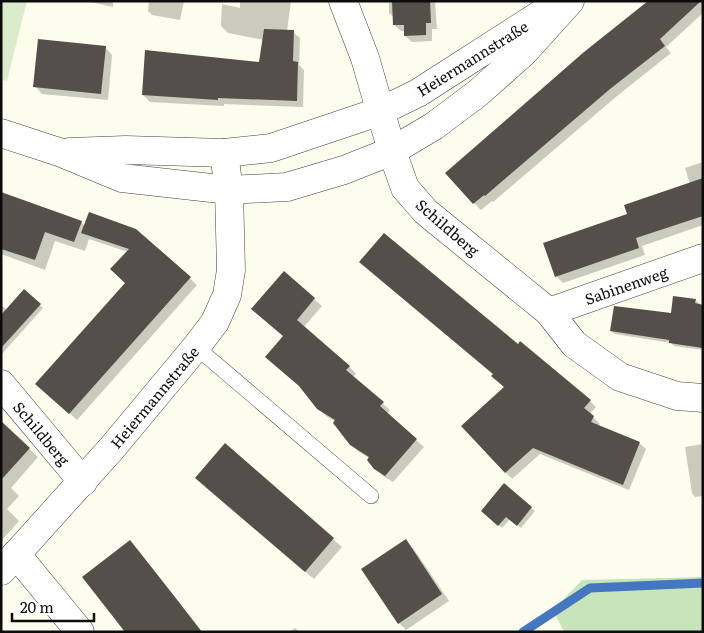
<svg xmlns="http://www.w3.org/2000/svg" width="704" height="633" font-family="Literata,serif">
	<style>
		.green { fill: #c8e4ba }
		.pitch { fill: #daeccb }
		.shadow { fill: #0003 }
		.lines { fill: none; stroke-linecap: round; stroke-linejoin: round }
		.stream { stroke: #4577c0; stroke-width: 9 }
		.building { fill: #544f4a }
		.service-casing { stroke: #3f3f3f; stroke-width: 16 }
		.minor-casing { stroke: #3f3f3f; stroke-width: 29 }
		.tertiary-casing { stroke: #3f3f3f; stroke-width: 29 }
		.service { stroke: #fff; stroke-width: 15 }
		.minor { stroke: #fff; stroke-width: 28 }
		.tertiary { stroke: #fff; stroke-width: 28 }
		.labels { text-anchor: middle; dominant-baseline: central; stroke-width: 5; stroke-linejoin: round; paint-order: stroke }
		.street-label { font-size: 15px; fill: #0c0c0c; stroke: #fff }
	</style>
	<rect width="100%" height="100%" fill="#fdfded"/>
	<path class="green" d="M703 577V632H564L553 610 582 580Z"/>
	<path class="pitch" d="M1 1H27L7 81 1 80Z"/>
	<g class="shadow">
		<path d="M86 1H113V7Z"/>
		<path d="M149 1H184L180 20 152 15 148 11Z"/>
		<path d="M240 1H291L287 31 293 32 300 38 299 65 304 70 303 107 224 104V106L150 102 143 95 260 63 264 40 228 33 221 26 222 4 240 8Z"/>
		<path d="M389 1H435L437 29H432V41L412 42 405 36V31H401L394 25V17L389 13Z"/>
		<path d="M650 1H703V13L666 47 671 53 617 96 493 202 492 201 481 210 474 203Z"/>
		<path d="M105 47 112 55 108 100 42 94 35 86Z"/>
		<path d="M703 162V225L642 246 645 255 563 283 556 276 690 184 685 168Z"/>
		<path d="M1 193 81 222 85 226 136 230 197 285 77 420 44 390 126 283 128 252 89 239 85 251 55 241 45 270 1 254Z"/>
		<path d="M367 268 518 346 590 401 596 407 590 414 600 424 598 426 639 443 646 449 629 490 540 454 512 479 463 426 505 388 494 375Z"/>
		<path d="M284 273 322 306 303 328 349 366 356 374 353 377 390 410 387 414 424 447 393 482 383 476 375 468 369 458 359 452 351 444 336 422 326 416 318 408 284 337Z"/>
		<path d="M24 291 43 308 1 355V305L7 310Z"/>
		<path d="M695 300 703 306V350L674 346 671 343 615 334 611 331 672 314Z"/>
		<path d="M1 423 38 457 11 488 19 496 7 509 19 521 1 541Z"/>
		<path d="M703 444V496L695 497 692 493 685 447Z"/>
		<path d="M225 445 342 547 314 579 205 487Z"/>
		<path d="M504 485 535 511 521 528 510 519 502 528 486 514Z"/>
		<path d="M130 541 137 549 202 632H126Z"/>
		<path d="M406 541 413 548 449 601 406 630 399 623Z"/>
		<path d="M295 628 299 632H289Z"/>
	</g>
	<g class="lines">
		<path class="stream" d="M523 632 590 588 703 583"/>
	</g>
	<g class="building">
		<path d="M392 1H430L431 23H426V35L404 36V25H393Z"/>
		<path d="M648 1H701L660 39 665 46 610 89 485 196 484 195 473 204 445 173 584 52Z"/>
		<path d="M264 29 294 30 293 61 298 62 297 101 218 98V100L142 95 145 50 259 62Z"/>
		<path d="M38 39 106 46 101 94 33 87Z"/>
		<path d="M703 178V216L636 238 639 248 555 277 543 243 627 214 624 205Z"/>
		<path d="M1 192 82 221 74 242 45 232 35 260 1 249Z"/>
		<path d="M89 212 136 229 191 277 69 414 35 384 125 283 110 269 129 249 81 233Z"/>
		<path d="M384 233 518 344 520 341 591 400 584 408 594 416 591 422 640 442 623 485 533 448 505 473 461 426 504 387 491 376 493 374 359 262Z"/>
		<path d="M284 271 315 298 297 320 350 366 346 370 384 402 380 406 417 439 385 476 374 469 367 460 369 457 350 445 333 423 335 420 317 409 299 386 265 357 283 336 251 309Z"/>
		<path d="M24 289 41 304 1 348V315Z"/>
		<path d="M673 296 696 299 695 303 703 305V348L669 343V340L610 331 614 306 671 313Z"/>
		<path d="M1 421 30 448 1 480Z"/>
		<path d="M225 443 334 538 305 572 195 478Z"/>
		<path d="M504 483 532 507 517 526 506 517 498 526 481 511Z"/>
		<path d="M406 539 442 594 398 624 361 569Z"/>
		<path d="M130 540 171 592 202 632H125L82 577Z"/>
	</g>
	<g class="lines">
		<g class="service-casing">
			<path id="service" d="M196 347 371 496"/>
		</g>
		<g class="minor-casing">
			<g id="minor">
				<path d="M343 1 365 58 392 151 405 188 426 212 549 312 574 344 620 377 677 396 703 398"/>
				<path d="M549 312 703 258"/>
				<path d="M1 384 83 482"/>
				<path d="M16 554 80 632"/>
				<path d="M1 571 112 448 196 347 215 322 227 295 231 270 229 190 224 153"/>
			</g>
		</g>
		<g class="tertiary-casing">
			<g id="tertiary">
				<path d="M1 133 62 153 122 178 229 190 287 187 344 170 392 151 434 126 478 93 523 53 570 1"/>
				<path d="M70 152 126 150 224 153 271 148 381 111 418 93 552 7"/>
			</g>
		</g>
		<use href="#service" class="service"/>
		<use href="#minor" class="minor"/>
		<use href="#tertiary" class="tertiary"/>
	</g>
	<g class="labels">
		<g class="street-label">
			<text transform="translate(472 58) rotate(-32)">Heiermannstraße</text>
			<text transform="translate(448 227) rotate(41)">Schildberg</text>
			<text transform="translate(626 285) rotate(-19)">Sabinenweg</text>
			<text transform="translate(154 397) rotate(-50)">Heiermannstraße</text>
			<text transform="translate(42 433) rotate(50)">Schildberg</text>
		</g>
	</g>
	<rect width="704" height="633" fill="none" stroke="#0c0c0c" stroke-width="5"/>
	<path d="M12 613v8h82v-8" fill="none" stroke="#0c0c0c" stroke-width="2.5"/>
	<text x="20" y="613" font-size="15" fill="#0c0c0c" stroke="#ffffff" stroke-width="4" paint-order="stroke">20 m</text>
</svg>
